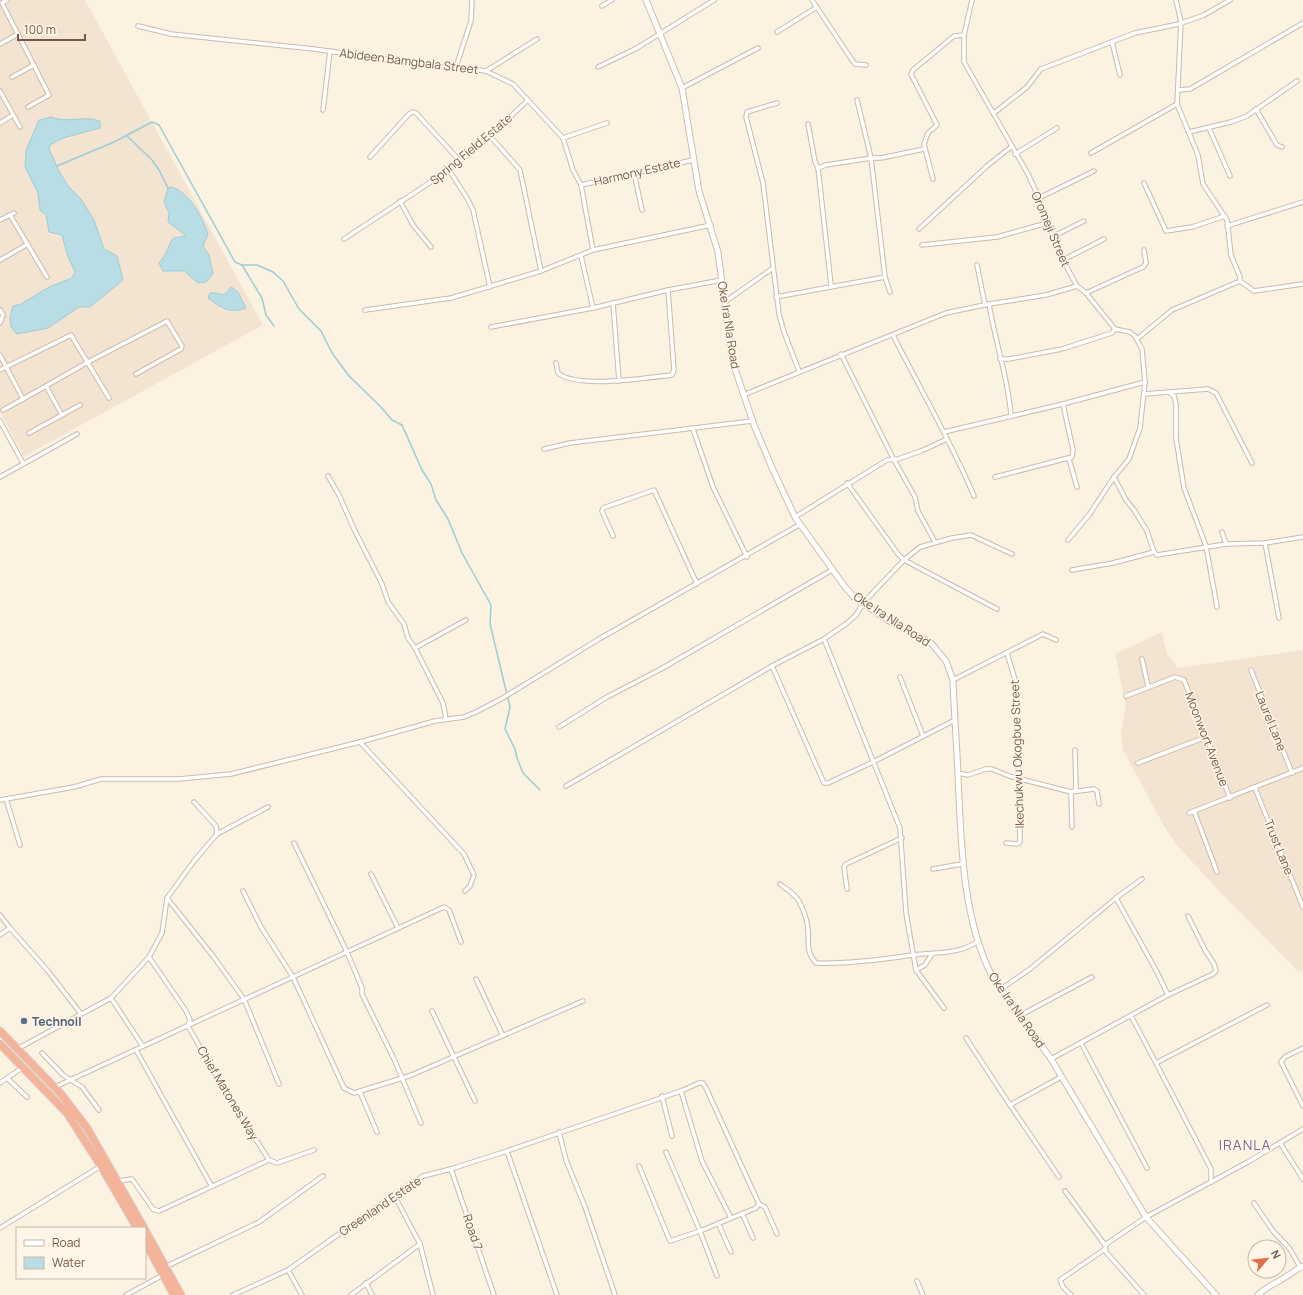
<svg xmlns="http://www.w3.org/2000/svg" width="1303" height="1295" font-family="Manrope,sans-serif">
	<style>
		.residential { fill: #f3e4d1 }
		.water { fill: #b8dde4; stroke: #9eccd6 }
		.lines { fill: none; stroke-linecap: round; stroke-linejoin: round }
		.stream { stroke: #9eccd6; stroke-width: 1.5 }
		.street-casing { stroke: #ccbaa9; stroke-width: 5.5 }
		.secondary-casing { stroke: #d1bcaa; stroke-width: 7 }
		.highway-casing { stroke: #dad4d0; stroke-width: 9 }
		.street { stroke: #fff; stroke-width: 3.5 }
		.secondary { stroke: #fff; stroke-width: 5 }
		.highway { stroke: #f4b49a; stroke-width: 7 }
		.service-dot { fill: #5c6f8a; stroke: #fff6e8; stroke-width: 1.5 }
		.labels { text-anchor: middle; dominant-baseline: central; stroke-width: 3; stroke-linejoin: round; paint-order: stroke }
		.street-label { font-size: 12px; fill: #725949; stroke: #fff6e8 }
		.service-label { font-size: 12px; font-weight: bold; fill: #4e5e75; stroke: #fff6e8; text-anchor: start }
		.quarter-label { font-size: 14px; letter-spacing: 1px; fill: #866596; stroke: #fff6e8 }
	</style>
	<rect width="100%" height="100%" fill="#fbf2e2"/>
	<g class="residential">
		<path d="M0 0H85L263 325 25 456 23 455 0 412Z"/>
		<path d="M1162 632 1167 654 1178 668 1303 650V970L1299 972 1218 890 1176 844 1164 826 1123 750 1121 734 1126 705 1115 654Z"/>
	</g>
	<g class="water">
		<path d="M51 117C67 124 82 115 100 121V128L63 138 50 145 49 149 59 171 68 186 81 199 94 220 104 249 117 256 123 280 90 307H79L48 328 17 334 11 327 10 317 13 306 21 304 49 287 72 278 75 272 67 254 62 235 49 232 46 215 40 210 38 193 25 167 26 150 39 120Z"/>
		<path d="M172 187C190 194 202 216 208 234L203 246 209 255 213 274 206 282 198 283 184 271H163L159 263C162 259 166 254 168 249 173 236 171 239 185 236L184 234 168 222 169 213 164 202 168 188Z"/>
		<path d="M231 287 238 292 246 308C230 314 221 308 208 298L210 293C223 292 222 300 231 287Z"/>
	</g>
	<g class="lines">
		<g class="stream">
			<path d="M127 136 152 160 159 170 168 188"/>
			<path d="M57 166 114 142 152 122 159 125 235 262 242 265H257L273 272 283 281 299 309 321 331 332 353 349 376 380 406 392 420 402 425 422 470 431 484 436 500 448 519 462 553 491 605 490 624 510 707 505 729 515 749 517 758 523 773 540 790"/>
			<path d="M242 265 262 298 266 315 274 326"/>
		</g>
		<g class="street-casing">
			<g id="street">
				<path d="M7 0 2 3 49 95 28 107"/>
				<path d="M812 0 852 60 855 64 866 65"/>
				<path d="M972 0 964 35V62L1028 174 1039 198 1057 249 1077 286 1086 293 1115 329 1130 332 1135 336 1142 349 1145 382 1140 428 1129 459 1114 477 1089 515 1068 540"/>
				<path d="M602 6 612 0"/>
				<path d="M138 26 171 34 314 49 439 67H456L486 71 513 84 563 138 573 170 581 185 593 250"/>
				<path d="M777 32 817 7"/>
				<path d="M1112 42 1120 75"/>
				<path d="M0 44 18 34"/>
				<path d="M456 67 471 21 472 0"/>
				<path d="M598 67 637 48 714 0"/>
				<path d="M486 71 537 39"/>
				<path d="M12 77 34 65"/>
				<path d="M682 88 758 48"/>
				<path d="M1179 90 1190 89 1197 85 1303 23"/>
				<path d="M0 91 20 127"/>
				<path d="M857 100 871 158H881L924 149"/>
				<path d="M777 103 747 112 746 117 763 183 779 314 784 332 799 371"/>
				<path d="M1256 109 1277 145 1282 147"/>
				<path d="M323 110 330 51"/>
				<path d="M994 113 1027 87 1041 69 1135 33 1179 24 1204 15 1230 0"/>
				<path d="M0 123 13 115"/>
				<path d="M808 124 815 162 818 168"/>
				<path d="M1209 128 1230 176"/>
				<path d="M1189 132 1231 122 1247 116 1297 81"/>
				<path d="M490 136 520 170 541 271"/>
				<path d="M563 138 607 123"/>
				<path d="M1091 153 1177 104"/>
				<path d="M1015 154 1057 128"/>
				<path d="M370 157 409 114 412 112 416 113 460 161"/>
				<path d="M449 170 467 198 473 210 490 287"/>
				<path d="M634 173 642 210"/>
				<path d="M933 179 924 144 928 133 937 125 911 74 913 70 954 36 964 35"/>
				<path d="M1144 183 1166 231 1192 227 1225 216"/>
				<path d="M581 185 693 160"/>
				<path d="M1039 198 1094 171"/>
				<path d="M400 201 413 225 431 247"/>
				<path d="M10 215 47 277"/>
				<path d="M0 220 14 213"/>
				<path d="M1227 226 1303 202"/>
				<path d="M919 229 987 166 1011 147"/>
				<path d="M1052 237 1084 221"/>
				<path d="M344 239 449 170 490 136 528 100"/>
				<path d="M922 245 997 237 1047 223"/>
				<path d="M581 256 593 308"/>
				<path d="M0 260 28 244"/>
				<path d="M1063 260 1104 239"/>
				<path d="M977 265 985 305"/>
				<path d="M1240 281 1254 291 1302 284"/>
				<path d="M831 285 818 168 826 165 871 158 885 277 890 292"/>
				<path d="M1086 293 1143 267 1146 263 1144 250"/>
				<path d="M776 297 885 277"/>
				<path d="M726 301 773 268"/>
				<path d="M613 303 619 381"/>
				<path d="M989 304C995 341 1008 378 1011 415"/>
				<path d="M0 310 3 315 0 323"/>
				<path d="M365 310 451 298 541 271 593 250 711 225"/>
				<path d="M491 327 593 308 668 290 722 280"/>
				<path d="M893 335C920 389 951 441 974 496"/>
				<path d="M1137 339 1172 310 1240 281V277L1231 255 1227 220 1203 184 1198 155 1177 104 1181 22 1176 0"/>
				<path d="M841 354 893 458 915 497 918 511 935 542"/>
				<path d="M0 355 23 399 46 386 62 415 29 433"/>
				<path d="M1000 359H1009L1062 349 1112 333 1115 329"/>
				<path d="M556 363 558 373C577 389 647 378 672 375L674 370 668 290"/>
				<path d="M0 370 71 335 109 398"/>
				<path d="M46 386 88 362 167 321 182 346 181 349 136 374"/>
				<path d="M1170 393 1174 396 1176 404V438L1184 488 1206 546 1217 607"/>
				<path d="M1144 394 1208 389 1216 393 1252 463"/>
				<path d="M743 395 946 313 989 304 1046 295 1077 286"/>
				<path d="M3 410 23 399"/>
				<path d="M62 415 80 405"/>
				<path d="M0 421 23 463"/>
				<path d="M693 429 713 487 747 557"/>
				<path d="M944 432 1063 404 1145 382"/>
				<path d="M544 449 570 443 752 421"/>
				<path d="M1069 459 1077 487"/>
				<path d="M328 476 339 495 354 529 382 584 388 602 404 624 408 638 415 648 443 703 446 719"/>
				<path d="M0 477 77 434"/>
				<path d="M995 477 1072 457 1073 450 1063 404"/>
				<path d="M1114 477 1126 500 1134 510 1147 531 1154 552"/>
				<path d="M847 483 898 554 904 560 997 609"/>
				<path d="M795 517 887 460 898 459 921 451 947 439"/>
				<path d="M1222 532 1226 544"/>
				<path d="M613 536 602 511 603 508 654 490 697 584"/>
				<path d="M1265 543 1279 618"/>
				<path d="M1072 570 1113 563 1154 552 1157 555 1226 544 1265 543 1303 537"/>
				<path d="M824 639 900 828 906 913 916 970 944 1008"/>
				<path d="M415 648 466 620"/>
				<path d="M1142 659 1148 686"/>
				<path d="M772 666 824 783H828L873 762 955 720"/>
				<path d="M1251 670 1292 773"/>
				<path d="M900 677 923 736"/>
				<path d="M953 680 1043 634 1056 640"/>
				<path d="M1126 696 1175 677 1184 680 1230 798"/>
				<path d="M559 727 607 697 661 669 832 570"/>
				<path d="M360 742 464 854 474 875 470 886 465 891"/>
				<path d="M1138 763 1206 737"/>
				<path d="M958 773 968 775 986 769H992L1009 776 1071 792 1094 789 1097 791 1099 804"/>
				<path d="M566 786 772 666 824 639 846 624 856 615 864 602 904 560 920 547 952 538 971 535 1012 554"/>
				<path d="M1255 788 1303 907"/>
				<path d="M1074 791 1076 789 1075 750"/>
				<path d="M1071 792 1072 827"/>
				<path d="M6 799 20 845"/>
				<path d="M0 800 74 787 101 779H179L231 774 360 742 435 721 464 717 476 712 501 699 599 639 799 525"/>
				<path d="M1194 811 1217 872"/>
				<path d="M1189 813 1303 768"/>
				<path d="M217 834 268 807"/>
				<path d="M294 843 347 952 362 988V994L394 1059 421 1123"/>
				<path d="M1006 843 1017 844 1020 842V838L1016 683 1007 653"/>
				<path d="M933 869 962 864"/>
				<path d="M371 874 398 928"/>
				<path d="M780 884C786 889 795 894 799 901 803 909 808 922 808 931 809 944 806 953 816 963 848 964 880 960 912 955 934 952 957 955 977 942"/>
				<path d="M847 889 844 867 846 864 902 838"/>
				<path d="M243 891 261 927 293 977 344 1088 354 1093 409 1076 583 1001"/>
				<path d="M167 898 213 956 244 999 279 1084"/>
				<path d="M0 915 10 928 0 935"/>
				<path d="M10 928 48 971 81 1014"/>
				<path d="M149 957 186 1011 190 1020 188 1026 226 1093 269 1160"/>
				<path d="M916 970 925 965 932 954"/>
				<path d="M476 979 503 1036"/>
				<path d="M1001 989 1030 969 1116 898"/>
				<path d="M1168 995 1213 974 1216 971 1214 964 1205 950 1188 916"/>
				<path d="M111 998 142 1045"/>
				<path d="M432 1011 475 1101"/>
				<path d="M1021 1015 1092 977"/>
				<path d="M1131 1016 1156 1063 1267 1005"/>
				<path d="M966 1038 1010 1105"/>
				<path d="M1081 1043 1147 1168"/>
				<path d="M1303 1048 1285 1057 1281 1062 1303 1106"/>
				<path d="M17 1049 111 998 149 957 162 933 167 898 194 861 217 834 216 826 194 802"/>
				<path d="M136 1050 211 1185"/>
				<path d="M42 1053 63 1075 82 1087 99 1110"/>
				<path d="M1051 1059 1168 995 1157 972 1116 898 1142 879"/>
				<path d="M1156 1063 1211 1169V1182"/>
				<path d="M8 1079 27 1097"/>
				<path d="M0 1083 23 1067"/>
				<path d="M55 1087 444 907 449 910 461 942"/>
				<path d="M360 1092 377 1132"/>
				<path d="M662 1096 672 1136"/>
				<path d="M559 1132 566 1160 585 1207 615 1295"/>
				<path d="M1280 1143 1303 1179"/>
				<path d="M507 1151 681 1091 702 1161 731 1218"/>
				<path d="M666 1152 700 1231 717 1276"/>
				<path d="M639 1166 670 1241 700 1231 756 1208 759 1204 706 1088 703 1083H699L681 1091"/>
				<path d="M451 1169 494 1295"/>
				<path d="M1059 1177 1010 1105 1061 1077"/>
				<path d="M118 1181 132 1179 153 1209 159 1211 269 1160 277 1163 314 1150"/>
				<path d="M1065 1191 1105 1245"/>
				<path d="M394 1195 420 1244 433 1295"/>
				<path d="M1254 1203 1273 1231 1290 1249 1300 1267"/>
				<path d="M759 1204 765 1207 777 1234"/>
				<path d="M742 1213 753 1238"/>
				<path d="M718 1223 731 1252"/>
				<path d="M0 1228 101 1166"/>
				<path d="M165 1267 259 1222 323 1176"/>
				<path d="M288 1270 302 1295"/>
				<path d="M917 1281 923 1295"/>
				<path d="M366 1283 372 1295"/>
				<path d="M126 1295 163 1275"/>
				<path d="M233 1295 288 1270 394 1195 423 1176 451 1169 507 1151 557 1295"/>
				<path d="M351 1295 420 1244"/>
				<path d="M1071 1295 1063 1287 1060 1280 1105 1249"/>
				<path d="M1144 1295 1106 1252 1105 1245 1146 1217 1248 1162 1303 1129"/>
			</g>
		</g>
		<g class="secondary-casing">
			<g id="secondary">
				<path d="M646 0 682 88 699 191 718 252 732 360 754 425 773 470 795 517 845 587 854 597 889 621 931 643 946 661 953 680C954 712 957 744 958 776 961 841 962 919 993 978L1051 1059 1146 1217 1216 1295"/>
				<path d="M1258 1295C1267 1286 1277 1283 1287 1276 1293 1273 1296 1269 1303 1266"/>
			</g>
		</g>
		<g class="highway-casing">
			<g id="highway">
				<path d="M0 1031 61 1094 87 1128 144 1228"/>
				<path d="M0 1044 67 1113 101 1166 137 1228"/>
				<path d="M145 1230 181 1295"/>
				<path d="M145 1242 174 1295"/>
			</g>
		</g>
		<use href="#street" class="street"/>
		<use href="#secondary" class="secondary"/>
		<use href="#highway" class="highway"/>
	</g>
	<circle class="service-dot" cx="24" cy="1021" r="4"/>
	<g class="labels">
		<g class="street-label">
			<text transform="translate(409 61) rotate(7)">Abideen Bamgbala Street</text>
			<text transform="translate(471 149) rotate(-40)">Spring Field Estate</text>
			<text transform="translate(637 172) rotate(-13)">Harmony Estate</text>
			<text transform="translate(1051 229) rotate(67)">Oromeji Street</text>
			<text transform="translate(729 325) rotate(81)">Oke Ira Nla Road</text>
			<text transform="translate(892 619) rotate(33)">Oke Ira Nla Road</text>
			<text transform="translate(1271 721) rotate(68)">Laurel Lane</text>
			<text transform="translate(1207 739) rotate(69)">Moonwort Avenue</text>
			<text transform="translate(1017 754) rotate(-92)">Ikechukwu Okogbue Street</text>
			<text transform="translate(1279 847) rotate(68)">Trust Lane</text>
			<text transform="translate(1017 1010) rotate(55)">Oke Ira Nla Road</text>
			<text transform="translate(228 1093) rotate(59)">Chief Matones Way</text>
			<text transform="translate(380 1206) rotate(-34)">Greenland Estate</text>
			<text transform="translate(473 1232) rotate(71)">Road 7</text>
		</g>
		<g class="service-label">
			<text x="32" y="1021">Technoil</text>
		</g>
		<g class="quarter-label">
			<text x="1245" y="1144">IRANLA</text>
		</g>
	</g>
	<rect x="16" y="1227" width="130" height="52" fill="#fff6e8" stroke="#c7b7a8"/>
	<rect x="24" y="1240" width="20" height="6" fill="#ffffff" stroke="#c7b7a8"/>
	<text x="52" y="1247" font-size="12" fill="#725949">Road</text>
	<rect x="24" y="1257" width="20" height="12" fill="#b8dde4" stroke="#c7b7a8"/>
	<text x="52" y="1267" font-size="12" fill="#725949">Water</text>
	<g transform="translate(1267 1259) rotate(62)"><circle r="19" fill="#fff6e8" stroke="#c7b7a8"/>
	<path d="M0-3L7 15L0 10L-7 15Z" fill="#e36f4a"/>
	<text y="-6" font-size="11" font-weight="bold" text-anchor="middle" fill="#725949">N</text>
	</g>
	<path d="M18 34v6h67v-6" fill="none" stroke="#725949" stroke-width="2"/>
	<text x="24" y="34" font-size="12" fill="#725949" stroke="#fff6e8" stroke-width="3" paint-order="stroke">100 m</text>
</svg>
